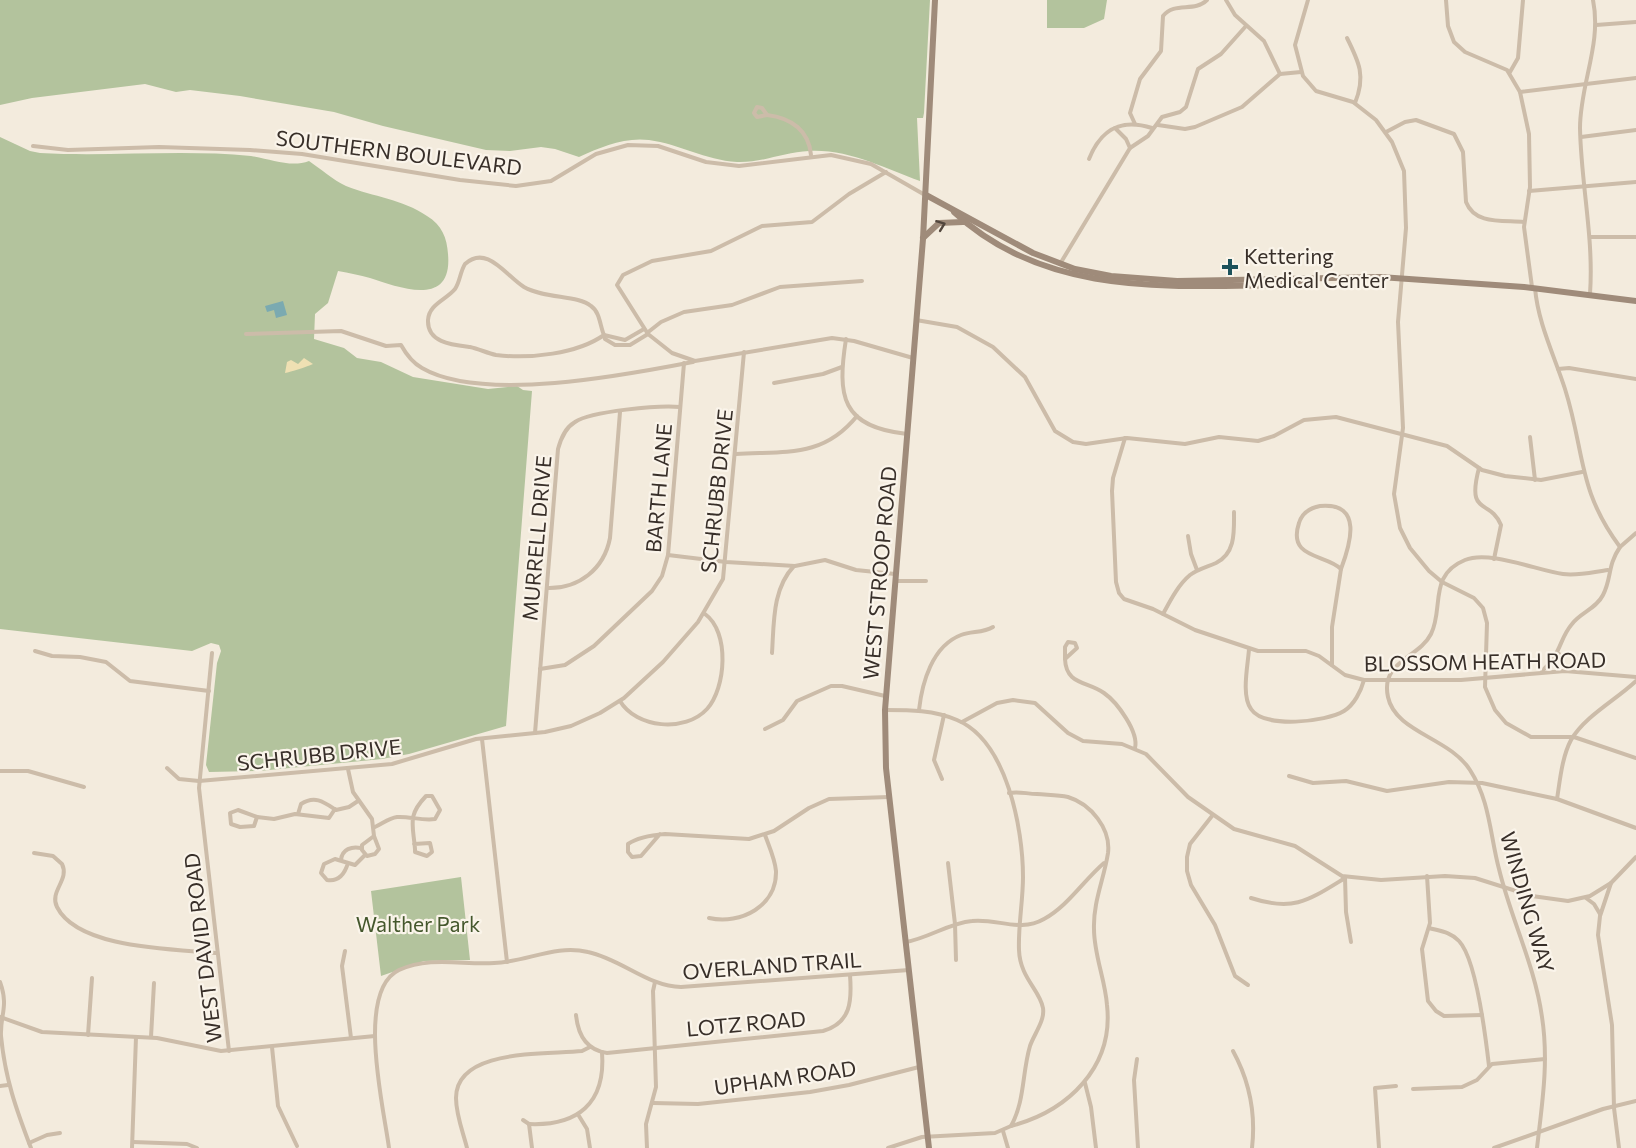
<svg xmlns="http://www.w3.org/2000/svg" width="1636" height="1148" font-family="Commissioner,sans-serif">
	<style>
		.green { fill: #b3c39d }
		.sand { fill: #efe0b3 }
		.water { fill: #7baab1 }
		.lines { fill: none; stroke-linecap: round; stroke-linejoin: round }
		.street { stroke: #ccbca9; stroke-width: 4 }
		.secondary { stroke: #9f8b7a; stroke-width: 6 }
		.oneway { stroke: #52463d }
		.poi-dot { fill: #1d525b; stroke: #faf4ea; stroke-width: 2 }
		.labels { text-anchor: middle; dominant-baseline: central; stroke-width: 4.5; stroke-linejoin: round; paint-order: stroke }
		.street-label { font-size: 21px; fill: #382f29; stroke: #faf4ea }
		.poi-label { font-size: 21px; fill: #382f29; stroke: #faf4ea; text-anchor: start }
		.park-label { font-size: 21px; fill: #44572c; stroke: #faf4ea }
	</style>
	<rect width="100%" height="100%" fill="#f3ebdd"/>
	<g class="green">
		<path d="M0 0H930L924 113 923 118H917L920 181C885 169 850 149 809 151 784 152 762 163 737 162 705 160 679 144 649 140 624 137 601 147 579 157L555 149 541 147 510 151 486 150 383 126 334 112 240 96 190 90 176 92 145 84 32 98 0 105Z"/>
		<path d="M1047 0H1107L1104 19 1084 28H1047Z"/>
		<path d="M0 137 30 151 40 153C110 157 181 149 251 156 271 159 291 168 309 161 321 169 333 180 346 186 374 197 402 199 427 216 442 225 447 238 448 254 453 309 398 287 370 278 360 275 349 273 338 271L328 303 315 314 314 339 344 348 357 358 381 362 413 377 488 389 517 386 523 390 532 391 506 726 409 754 382 759 259 771 209 772 206 765 217 663 221 651 219 645 211 643 192 651 0 629Z"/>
		<path d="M461 877 470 960 424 961 381 976 371 891Z"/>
	</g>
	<path class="sand" d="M304 358 313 364C306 367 291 372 285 373L287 362 291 360 298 364Z"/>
	<path class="water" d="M283 301 287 315 276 318 274 310 267 312 265 306Z"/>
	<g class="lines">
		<g class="street">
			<path d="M1226 0 1235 15 1264 41 1280 74"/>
			<path d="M1308 0 1295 45 1303 76 1316 91 1353 102 1376 120 1392 142 1404 171 1406 228 1398 322 1403 428 1394 494 1400 528 1410 548 1429 571 1442 582 1474 598 1483 608 1487 623 1485 687 1495 710 1506 723 1531 737H1574L1636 758"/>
			<path d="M1446 0 1448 26 1454 42 1465 52 1507 70 1520 92 1529 134 1530 187 1524 227 1532 287"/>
			<path d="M1596 25 1636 22"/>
			<path d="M1347 38C1359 62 1366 76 1355 103"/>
			<path d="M1510 72 1518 58 1523 0"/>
			<path d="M1520 92 1636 78"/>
			<path d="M757 107 762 108 767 115 757 117 754 113Z"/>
			<path d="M767 115C792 118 809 131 811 155"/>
			<path d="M1135 124 1130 113 1140 79 1161 51 1163 16C1175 1 1194 13 1207 0"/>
			<path d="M1158 125 1185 129 1195 127 1242 107 1280 74 1301 72"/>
			<path d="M1386 132 1405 122 1416 120 1454 134 1463 152 1466 202C1475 225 1503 220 1524 222"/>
			<path d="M1581 137 1636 130"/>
			<path d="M33 146 68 150 159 147 250 150 302 154 460 180 516 186 551 181 596 154 628 145 658 146 706 162 739 166 831 155 871 164 925 195"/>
			<path d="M1130 148 1148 136 1162 117 1180 112 1186 107 1198 69 1221 54 1246 26"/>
			<path d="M1089 159C1101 129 1121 118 1152 128"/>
			<path d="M886 172 849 194 812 222 762 226 711 251 652 261 623 275 617 285 648 334 672 353 695 361 832 338 854 341 913 358"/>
			<path d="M1529 191 1636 182"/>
			<path d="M1590 237H1636"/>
			<path d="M1060 264 1130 148 1126 139 1115 128"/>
			<path d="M1535 288C1538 323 1554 355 1565 389 1585 452 1577 489 1620 547 1607 566 1612 578 1603 595 1596 609 1581 612 1572 624 1559 639 1562 653 1542 671"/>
			<path d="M1590 294C1594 238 1581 184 1580 128 1580 84 1602 44 1593 0"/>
			<path d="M916 320 957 327 993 347 1025 377 1055 431 1073 442 1086 444 1127 438 1185 444 1219 437 1258 441 1274 436 1304 420 1336 417 1447 446 1482 470 1505 476 1541 480 1582 472"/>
			<path d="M647 333 661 322 684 312 732 305 780 287 862 281"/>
			<path d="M246 334 341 331 386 346 401 345C406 354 413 363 422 368 482 403 626 375 693 362"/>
			<path d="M604 335C577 354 530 359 496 355 487 353 479 349 470 347 453 345 427 343 428 320 429 304 446 300 455 289 460 282 460 272 465 264 487 244 506 276 524 287 545 299 578 295 591 306 600 312 600 326 604 335L605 339 615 345H630L648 334"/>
			<path d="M604 335 625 340 644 329"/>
			<path d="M846 339C837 396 841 427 907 434"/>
			<path d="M1558 369 1569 368 1636 379"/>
			<path d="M774 383 823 374 842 367"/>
			<path d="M1530 437 1535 480"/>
			<path d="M1125 438 1113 478 1112 491 1116 582 1119 593 1124 599 1153 609 1195 630 1258 651H1306L1319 656 1345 675 1364 680H1461L1565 671 1636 677"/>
			<path d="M736 454C786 451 823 458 857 416"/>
			<path d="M1479 468C1466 517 1490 498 1501 525L1494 559"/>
			<path d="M1320 506C1364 502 1350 545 1341 569 1326 554 1287 559 1299 523 1302 513 1310 508 1320 506Z"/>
			<path d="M1188 536 1191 554 1197 570"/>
			<path d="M1620 547 1636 533"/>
			<path d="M668 555 726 562 795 566 825 560 856 570 895 574"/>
			<path d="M895 581H926"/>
			<path d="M547 588C579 589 604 569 610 538L620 412"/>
			<path d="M1163 614C1170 601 1178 585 1190 575 1198 569 1207 567 1216 563 1236 553 1234 531 1234 512"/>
			<path d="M1068 642 1075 643 1077 648 1065 659V647Z"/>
			<path d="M1249 649C1248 665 1241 695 1251 709 1264 729 1326 722 1344 711 1354 705 1361 691 1364 680"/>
			<path d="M35 651 52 656 80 657 106 662 130 681 209 691"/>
			<path d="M212 653 199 788 229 1051"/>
			<path d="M772 653C774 624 772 589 794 566"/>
			<path d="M1559 654 1565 671"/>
			<path d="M1065 659C1066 685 1087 681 1104 693 1117 702 1139 732 1135 748"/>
			<path d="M1332 665V627L1341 569"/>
			<path d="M540 669 565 665 594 646 652 591 662 576 668 555 684 363"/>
			<path d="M620 701C636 728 685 733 707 709 726 688 730 632 705 614"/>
			<path d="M885 710C910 710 934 710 957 720 1007 741 1023 829 1023 877 1023 901 1018 926 1019 950 1020 978 1040 990 1043 1008 1045 1021 1034 1034 1030 1046 1022 1073 1025 1101 1011 1126L995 1133 922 1137 888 1148"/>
			<path d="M919 710C922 683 932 646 961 635 972 631 983 633 993 627"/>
			<path d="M962 722 997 703 1013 700 1035 703 1068 733 1083 741 1122 744 1146 754 1188 797 1234 829 1295 846 1342 876 1381 880 1445 876 1475 878 1532 896 1568 901 1590 896 1611 883 1636 857"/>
			<path d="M765 729 783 720 797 701 831 686H842L885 696"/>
			<path d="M535 733 558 449C561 438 565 428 575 422 591 411 660 405 680 407"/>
			<path d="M482 739 507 962"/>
			<path d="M167 768 179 779 199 781 392 764 476 739 545 732 571 726 600 713 624 698 663 662 698 622 723 579 744 352"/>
			<path d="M348 769 353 792 372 819 374 836 362 845V850L367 856 375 854 379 849 374 836"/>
			<path d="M0 771H28L84 787"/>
			<path d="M1289 776 1313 783 1346 781 1387 791 1449 782 1482 783 1557 799 1636 828"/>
			<path d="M942 779 934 760 944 715"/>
			<path d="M1009 793C1019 791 1027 794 1037 794 1047 795 1058 795 1068 797 1091 804 1111 829 1108 853 1104 879 1093 902 1094 929 1094 955 1105 979 1107 1005 1114 1067 1068 1111 1011 1126"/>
			<path d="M1557 799C1560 780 1562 757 1571 740 1585 716 1616 700 1636 681"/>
			<path d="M238 810 257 817 254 826 240 827 231 824 230 813Z"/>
			<path d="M298 814 301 804C315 795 324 802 336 810L349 807 358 801"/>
			<path d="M1212 816 1190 844 1187 857V871L1191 885 1215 925 1235 976 1248 985"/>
			<path d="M257 817 274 819 295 814 329 818 335 809"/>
			<path d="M375 827C382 824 389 818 397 817 409 816 422 821 435 819L440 810 432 796H426C407 816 413 824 415 849V852L427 856 432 852 430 843 414 844"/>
			<path d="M660 834 641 856 632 857 628 852V844C638 837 653 835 665 834L749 839 774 831 809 808 829 799 889 797"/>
			<path d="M34 853 53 856 62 864C70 880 49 891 57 907 78 949 174 949 216 953"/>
			<path d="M341 860C342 849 352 846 361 848"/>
			<path d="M348 863C345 873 339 882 327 880L321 873 324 864 335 859 355 865 365 855"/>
			<path d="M948 863 955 924 956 960"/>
			<path d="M1427 876 1430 923 1422 949 1428 1001 1436 1011 1444 1016 1482 1015"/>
			<path d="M1345 877 1346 912 1351 942"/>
			<path d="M1611 883 1600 916 1598 935 1612 1025 1614 1108 1619 1148"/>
			<path d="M1251 898C1294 912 1309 900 1345 878"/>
			<path d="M1586 898 1594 904 1600 914"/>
			<path d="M709 918C741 925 777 906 776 871 775 859 769 846 765 835"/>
			<path d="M1429 928C1440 931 1451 932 1459 941 1476 959 1486 1040 1489 1066"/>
			<path d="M906 942C929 938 949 923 972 921 997 918 1020 933 1044 919 1067 907 1084 880 1104 863"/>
			<path d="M345 951 342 966 351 1038"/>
			<path d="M0 982C9 1007 0 1014 1 1036 5 1078 16 1109 31 1148"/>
			<path d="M576 1015C578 1035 586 1050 607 1053L823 1031C851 1023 852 1001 850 975"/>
			<path d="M0 1017 42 1032 157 1038 221 1051 375 1036"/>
			<path d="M88 1035 92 978"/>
			<path d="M151 1037 154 983"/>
			<path d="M272 1047 278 1106 297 1146"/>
			<path d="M1233 1051C1250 1082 1256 1113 1252 1148"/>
			<path d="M1137 1059 1134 1080 1138 1148"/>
			<path d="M1085 1083 1091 1107 1096 1148"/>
			<path d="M0 1086 8 1085"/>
			<path d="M1413 1089 1462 1087 1477 1080 1492 1064 1545 1059"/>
			<path d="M653 1103 698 1104 810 1092 849 1085 919 1067"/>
			<path d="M579 1116 587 1129 590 1148"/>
			<path d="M523 1120 529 1124"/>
			<path d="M529 1124C577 1126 606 1104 602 1052"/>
			<path d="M529 1124 532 1148"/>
			<path d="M1003 1131 1008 1148"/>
			<path d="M133 1142 187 1144 197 1148"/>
			<path d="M29 1143 47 1135 60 1133"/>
			<path d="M132 1148 136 1037"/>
			<path d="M389 1148C384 1109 355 991 399 970 430 956 462 965 494 963 527 962 555 944 588 952 621 959 649 987 681 987L909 970"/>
			<path d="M467 1148C463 1132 456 1115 456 1098 456 1048 546 1055 582 1051L590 1047"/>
			<path d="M647 1148 646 1124 656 1087 653 991 655 982"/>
			<path d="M1379 1148 1375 1088 1396 1086"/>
			<path d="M1494 1148 1603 1109 1636 1101"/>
			<path d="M1537 1148C1542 1104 1549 1062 1542 1017 1535 966 1511 919 1499 869 1490 835 1490 801 1470 770 1450 738 1395 732 1388 697 1380 661 1419 658 1431 634 1444 608 1428 575 1465 560 1489 550 1536 570 1563 574 1578 576 1593 572 1608 570"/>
		</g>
		<g class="secondary">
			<path d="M926 195 1033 253 1075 269 1111 276 1177 281 1380 277 1524 287 1636 301"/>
			<path d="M954 212C1046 298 1172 286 1287 285L1301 281"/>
			<path d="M923 238 939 223 963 222"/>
			<path d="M929 1148 886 768 885 710 923 239 935 0"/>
		</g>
	</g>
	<defs><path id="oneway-chevron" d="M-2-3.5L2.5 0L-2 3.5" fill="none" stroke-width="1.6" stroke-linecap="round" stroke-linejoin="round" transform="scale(1.5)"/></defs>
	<use class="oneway" href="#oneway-chevron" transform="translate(941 225) rotate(-21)"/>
	<path class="poi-dot" d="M1227 258h6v6h6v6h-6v6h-6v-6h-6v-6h6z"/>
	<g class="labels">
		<g class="street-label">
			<text transform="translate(399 152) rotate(7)">SOUTHERN BOULEVARD</text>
			<text transform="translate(658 488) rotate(-85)">BARTH LANE</text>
			<text transform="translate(716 491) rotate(-84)">SCHRUBB DRIVE</text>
			<text transform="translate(536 538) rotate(-85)">MURRELL DRIVE</text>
			<text transform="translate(879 573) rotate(-85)">WEST STROOP ROAD</text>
			<text transform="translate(1485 661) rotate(-1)">BLOSSOM HEATH ROAD</text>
			<text transform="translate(319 754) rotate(-6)">SCHRUBB DRIVE</text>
			<text transform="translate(1528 902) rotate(74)">WINDING WAY</text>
			<text transform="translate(202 948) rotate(-97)">WEST DAVID ROAD</text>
			<text transform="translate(772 965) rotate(-4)">OVERLAND TRAIL</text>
			<text transform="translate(746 1023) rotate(-5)">LOTZ ROAD</text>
			<text transform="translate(785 1077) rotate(-8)">UPHAM ROAD</text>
		</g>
		<g class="poi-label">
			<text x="1244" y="255">Kettering<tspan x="1244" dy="24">Medical Center</tspan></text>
		</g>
		<g class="park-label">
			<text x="418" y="923">Walther Park</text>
		</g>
	</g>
</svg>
